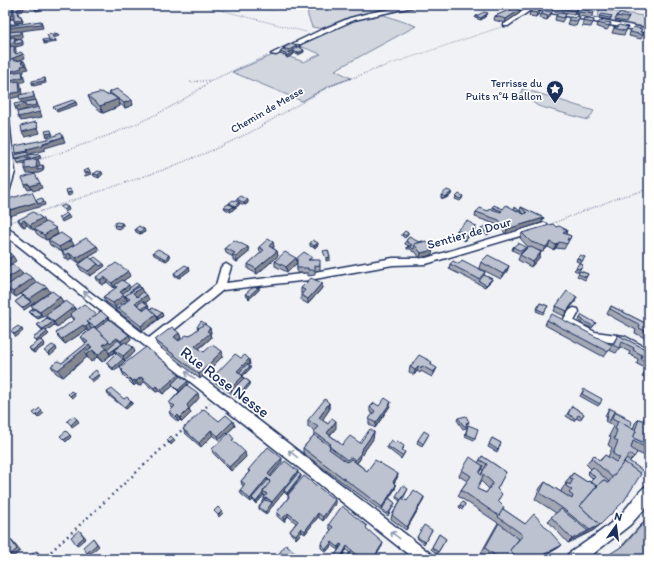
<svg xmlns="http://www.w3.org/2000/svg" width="654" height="564" font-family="Itim,sans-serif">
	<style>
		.green { fill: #d2d6df; stroke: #76829e }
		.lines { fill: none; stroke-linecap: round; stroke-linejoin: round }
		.minor-casing { stroke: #1b2f5e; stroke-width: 3 }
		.path-far2 { stroke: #1b2f5e; stroke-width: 1; stroke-dasharray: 0.5 1.5; stroke-linecap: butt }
		.path-far1 { stroke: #1b2f5e; stroke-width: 1.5; stroke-dasharray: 0.5 2; stroke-linecap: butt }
		.path { stroke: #1b2f5e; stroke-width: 2.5; stroke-dasharray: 1.5 4; stroke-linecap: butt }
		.minor { fill: #fff; fill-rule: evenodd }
		.wall { fill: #a2a7b3; stroke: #1b2f5e; fill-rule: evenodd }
		.shaded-wall { fill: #848892; stroke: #1b2f5e }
		.building { fill: #bcc2d0; stroke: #1b2f5e }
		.oneway { stroke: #8d97ae }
		.labels { text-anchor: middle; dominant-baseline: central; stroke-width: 3.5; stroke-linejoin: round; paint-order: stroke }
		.far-poi-label { font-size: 11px; fill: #1b2f5e; stroke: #fff; text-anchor: end }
		.far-street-label { font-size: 11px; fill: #1b2f5e; stroke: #fff }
		.street-label { font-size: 13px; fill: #1b2f5e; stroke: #fff }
		.near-street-label { font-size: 16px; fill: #1b2f5e; stroke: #fff }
	</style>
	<rect width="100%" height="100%" fill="#f1f2f5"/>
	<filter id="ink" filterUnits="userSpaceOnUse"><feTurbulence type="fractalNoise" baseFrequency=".025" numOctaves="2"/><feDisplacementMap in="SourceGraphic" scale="8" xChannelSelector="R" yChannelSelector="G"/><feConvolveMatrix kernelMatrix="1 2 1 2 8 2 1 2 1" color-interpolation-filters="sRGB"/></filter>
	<g filter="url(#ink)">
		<g class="green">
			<path d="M305 5H385L379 9 378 13 416 26 335 70 351 78 329 86 302 101 232 72 278 53 304 62 321 54 297 45 323 29 312 27 308 16 307 6Z"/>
			<path d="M600 9 649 17V19L642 30 597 20Z"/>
			<path d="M522 89C547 95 570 104 594 111L588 120 538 106 521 94Z"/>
		</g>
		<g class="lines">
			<g class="minor-casing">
				<g id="minor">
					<path d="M39 5 37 6 5 8V6Z"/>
					<path d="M412 5H421L354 20 276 55 271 54 321 30 350 18 369 13Z"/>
					<path d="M517 5H536L535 7 649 29V33L532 9 508 26H504V24L527 8Z"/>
					<path d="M5 119 9 121 15 172 9 192 5 195V178L7 172 5 153Z"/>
					<path d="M544 223 547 224 548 226 547 228 426 264 393 265 309 280 223 290 157 344 222 392 431 554 434 559H414L5 235V227L8 228 149 338 216 285 221 267 226 264 231 267 226 283 309 273 393 258H426Z"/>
					<path d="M574 308 578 309 579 312 574 321 595 332 624 336 649 349V359L618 343 593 340 563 326 562 323C565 317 568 310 574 308Z"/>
					<path d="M649 484V504L630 525 588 558 565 559 568 554C586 542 604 530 620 515 628 508 641 487 649 484Z"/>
				</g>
			</g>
			<g class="path-far2">
				<path d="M201 5 306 32"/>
				<path d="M237 5C259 10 276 13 298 5"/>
				<path d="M239 68 267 56"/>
				<path d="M379 68 501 27"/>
			</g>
			<g class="path-far1">
				<path d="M190 82 212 80 241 67"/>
				<path d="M36 161C99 139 158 121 212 80"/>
				<path d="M33 214 163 170 213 150 251 132 328 87 382 67"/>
				<path d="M8 223 25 217"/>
				<path d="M551 224 620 197 649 189"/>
			</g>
			<g class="path">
				<path d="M202 411 210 403"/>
				<path d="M43 559 196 417"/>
			</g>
			<use href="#minor" class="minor"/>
		</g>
		<g class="wall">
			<path d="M9 5H14L18 8 23 7 24 9 22 11 18 12 19 16H21L22 18 23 22 15 23 14 19H9Z"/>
			<path d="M479 5H491L489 7 479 6Z"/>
			<path d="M496 5H527L526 8 523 11 521 10 520 13 505 23 494 20 495 16 513 9Z"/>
			<path d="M533 5H547L540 8 533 6Z"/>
			<path d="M43 6 44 8 41 10 36 11 35 9Z"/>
			<path d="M554 7 573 8 578 7 577 11 574 15 552 11Z"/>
			<path d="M540 10 539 14 536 17 529 16 530 12Z"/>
			<path d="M579 12H594L591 18 578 16Z"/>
			<path d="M541 14 550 16 547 20 540 18Z"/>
			<path d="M566 14 562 22 555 20 556 16Z"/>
			<path d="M487 15 481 20 475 18 476 16Z"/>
			<path d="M600 16H612L610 20 599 18Z"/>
			<path d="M617 16H629L626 22 615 20Z"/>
			<path d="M570 17 575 18 580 17 576 26 567 24Z"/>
			<path d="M584 18 594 20 591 27 582 26Z"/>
			<path d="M648 21H649V28L645 27Z"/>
			<path d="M598 23H611L609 27 607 30 597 27Z"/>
			<path d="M618 27H628L624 35 612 33 614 28Z"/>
			<path d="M642 29 640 32 644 33 641 39 629 36 630 32Z"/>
			<path d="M649 34V39L647 38Z"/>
			<path d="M294 45H300V48L304 52 298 55 294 53V54L287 58 286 56 280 54V52L283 50V48Z"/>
			<path d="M109 92 133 105 125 108 119 103 120 106 103 113 91 103 88 96 107 95 110 94Z"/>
			<path d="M93 174H103L99 178 94 176Z"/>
			<path d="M441 195H451L444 199 441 198Z"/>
			<path d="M463 196 462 199 460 201 455 199 456 197Z"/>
			<path d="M237 199 248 203 245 205 237 202Z"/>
			<path d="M239 202V205L235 208H234V209L231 212 225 209 224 207 229 204V203Z"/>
			<path d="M492 207 503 209H514L520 211 521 207 544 218 541 223 506 234 498 225 475 217 476 212 488 211 491 209Z"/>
			<path d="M18 220 44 223 58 234 46 240 37 234 34 229 33 230 27 225 24 227 21 225Z"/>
			<path d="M122 223 123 225 121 229 115 228 114 225Z"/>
			<path d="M476 226 475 231 465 241 456 235 457 230Z"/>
			<path d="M556 227 567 230 566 234 571 236 564 249 556 248 554 250 548 247 543 252 533 249 541 252 539 258 531 267 518 260 520 255 528 247 520 238 522 233Z"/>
			<path d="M135 229H144L145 232 140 234 136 232Z"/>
			<path d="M481 229H494L493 231 487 235 481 232Z"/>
			<path d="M408 233V235L405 238 402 236V234Z"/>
			<path d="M409 237 432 255 420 258 415 251 413 252 411 249H407V247L409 246 405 244 406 241Z"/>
			<path d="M48 240H71L74 245 62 252 50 245Z"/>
			<path d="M273 242 274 247 273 248 277 251 278 256 257 274 248 269V264L261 253 260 252 259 247Z"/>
			<path d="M310 243 318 245 315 248 310 246Z"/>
			<path d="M97 246 99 251 79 263 72 258 68 260 65 258 62 252Z"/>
			<path d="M248 247 249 252 237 262 233 260V257L226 253 225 248Z"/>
			<path d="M513 247H526L525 249 520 254 512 250Z"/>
			<path d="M153 252 170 258 166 261 154 255Z"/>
			<path d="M585 257 581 263 576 261 577 258Z"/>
			<path d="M297 258 313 260 320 265V270L315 271V275L308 276V273H297Z"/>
			<path d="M92 259 105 266 90 276 81 270 78 265Z"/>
			<path d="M275 261 297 263 287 272 275 266Z"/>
			<path d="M481 262 509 266 507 271 501 279 479 268Z"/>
			<path d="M450 264H459L485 272 484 275 492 279 491 281 485 287 449 269Z"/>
			<path d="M583 265 578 272 574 270 576 268Z"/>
			<path d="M189 267 190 270 179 278 175 276 174 273Z"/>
			<path d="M20 270 23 274 50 292 24 310 17 304 15 302 23 296 21 294 16 297 8 291 5 287Z"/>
			<path d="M580 271 588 274 585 280 577 276Z"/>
			<path d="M130 276 123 281 130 288 139 285 143 293 149 300 145 303 149 307 144 310 150 309 163 316 143 331 116 310 115 308 106 302 103 297 116 288 115 287 114 288 107 282 102 285 98 282 96 277Z"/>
			<path d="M322 283V288L308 304 301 300V295L302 294H301V288Z"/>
			<path d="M259 287V290L249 299 246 296 245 294Z"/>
			<path d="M60 297 63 302 43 317 38 319 31 314 29 312 33 309 31 306Z"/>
			<path d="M575 302 564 316 554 311 556 306Z"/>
			<path d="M540 303 548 306 543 314 536 311Z"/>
			<path d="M611 306 649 325V336L647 335 645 338 635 333 636 330 607 314Z"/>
			<path d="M74 307 76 310 97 315 109 319 131 339 127 343 135 352 114 371 106 363 116 353 115 352 102 362 97 357 91 362 87 357 63 377 56 373 51 366 62 363 86 344 81 337 88 331 86 330 65 344 59 338 56 333 74 320 71 316 57 327 54 325 46 331 49 334 41 340 45 345 34 353 31 351 29 348 37 343 33 338 43 331 37 325 47 318 45 315Z"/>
			<path d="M580 318 596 323 592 328 581 324 582 323 579 321Z"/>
			<path d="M547 320 612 345 618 335 649 351V380L642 377 647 369 637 364 638 359 629 354 630 352 620 347 616 353 609 350 604 357 545 325Z"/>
			<path d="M206 326 210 328 211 333 210 334 211 338 199 349 204 352 223 356 200 379 157 345 155 340 179 333 181 338 178 340 179 341 189 336 198 329 197 327Z"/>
			<path d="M250 364 249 366H250V369L243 376 244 378 250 382V385L238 398 214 382 213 377Z"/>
			<path d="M431 364 435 372 432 377 421 371 420 373 417 371 414 375 409 372 410 367Z"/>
			<path d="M120 367 180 376 188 384 187 385 199 398 189 409 191 413 182 422 180 420 178 422 171 416 169 412 173 408 171 407 169 403 179 392 173 386 163 394 159 391 156 392 144 382 139 386 136 384 134 386 124 376Z"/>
			<path d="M584 389 600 404 598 406 580 396Z"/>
			<path d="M107 392 124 399 133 403 126 409 108 395Z"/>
			<path d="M329 403V410L322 420 328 424 336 428 330 435 342 445 360 443 374 432 373 439 361 456 360 459 357 463 367 471 398 474 397 478 394 483 396 485 395 489 389 498 395 503 388 516 303 453V448L314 435V432L315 431 308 427V420Z"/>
			<path d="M379 406H390L375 428 369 424V419L373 414 370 412V407Z"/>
			<path d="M572 406 584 414 580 420 576 418 574 421 566 416Z"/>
			<path d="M609 408 624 417 630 428 633 429 635 423 639 419 643 421 647 411 649 409V453L645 456 636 452 634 457 630 461 594 530 568 543 548 521 556 513 535 499 540 488 545 482 561 492 562 489 566 484H565L568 479 573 473 587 482 588 481 590 482 593 479 587 473 591 469 586 464 591 458 600 460 605 455 608 457 612 448 608 445 611 437 609 436 614 426 605 421 607 417 605 416Z"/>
			<path d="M458 418 469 422 468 424H466L467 426 466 428 463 429 457 420Z"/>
			<path d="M219 421 235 426 219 440 213 435 201 447 185 433 183 429Z"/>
			<path d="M467 428 475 438 474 440 465 436Z"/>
			<path d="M428 436 422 446 417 443 418 440Z"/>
			<path d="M492 438 501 443 497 452 488 447Z"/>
			<path d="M235 443 246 457 231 471 213 453 212 449Z"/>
			<path d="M387 446 404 448 402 450 405 452 404 454 401 459 387 448Z"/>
			<path d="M482 456 506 472 497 489 498 501 503 509 525 524 562 545 558 548 539 559H489L481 553 495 528 498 523 458 496 461 490 467 481 459 476 462 470 478 463ZM481 469 483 470 481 475 479 473ZM481 481 489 489 486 493 477 489Z"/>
			<path d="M282 462 270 476 271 477 298 473 301 477 287 495 284 492 266 514 259 509V507L264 500V498L265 496 264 495 256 504 253 500 251 502 241 494 240 490 244 486 242 485 241 481 249 472 248 470Z"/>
			<path d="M408 489 403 499 407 501 424 497 423 501 406 530 391 519 392 515 400 501 396 498V496Z"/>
			<path d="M288 495 335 504 323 521 318 517 305 534 302 532 296 539 291 534 290 531 296 523 288 516 284 522 277 516V512L288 498Z"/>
			<path d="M462 502 465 504 462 510 459 507Z"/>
			<path d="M649 516V559L620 548Z"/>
			<path d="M329 524 367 529 382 546 374 559H346L350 553 346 550 341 559H333L340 547 338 550 332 545 326 552 321 548V544L331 530 329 528Z"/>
			<path d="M432 530 424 544 417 538V537Z"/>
			<path d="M439 534 446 539 437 554 431 549Z"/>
		</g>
		<g class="shaded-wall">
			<path d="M13 5H14L15 7 14 19H9L8 15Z"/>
			<path d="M526 5H527L526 8 523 11 524 7Z"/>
			<path d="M541 5H546L540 8Z"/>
			<path d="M578 7 577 11 574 15 575 11Z"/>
			<path d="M521 9 520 13 505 23 506 19Z"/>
			<path d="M540 10 539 14 536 17 537 13Z"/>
			<path d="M552 12 550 16 547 20 548 16Z"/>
			<path d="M488 13 487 15 481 20V18Z"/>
			<path d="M21 16 23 22 15 23 14 21Z"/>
			<path d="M41 21 43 28 21 31 22 35V38L15 39 22 40 23 42V45L16 47V46V47H15L16 50V56L7 48 5 44 8 40 6 36 8 33 6 28Z"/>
			<path d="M58 34 59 36 53 38 52 36Z"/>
			<path d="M56 40V42L44 44V42Z"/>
			<path d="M297 46V50L293 51 294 54 287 58 286 56 289 55V50Z"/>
			<path d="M304 50V52L298 55V53Z"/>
			<path d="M23 54 25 58 15 62 11 59Z"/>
			<path d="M24 61 28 69 24 70V72L23 73 25 81 20 83 21 85 22 96 9 99 7 94 8 85 6 81 7 77 5 73 21 66V62Z"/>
			<path d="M45 78 46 83 33 86 32 83Z"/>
			<path d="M33 92 36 102 23 105 20 100Z"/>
			<path d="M118 99 120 106 103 113 100 106Z"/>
			<path d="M36 100 42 117 21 121 18 117 28 112 27 109 17 112 15 107Z"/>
			<path d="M132 100 133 105 125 108 124 103Z"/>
			<path d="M76 102 77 105 57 112 56 110Z"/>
			<path d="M36 122 40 133 25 137 22 132Z"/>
			<path d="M52 133 53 135 47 137 46 134Z"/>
			<path d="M63 137 65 142 45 148V150L30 154V155L40 156 41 158 38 159 40 164 39 170 43 165 44 167 43 171 39 173 27 174 25 169 29 162 19 165 16 158H18L16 153Z"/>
			<path d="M90 172 91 174 85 176 84 173Z"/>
			<path d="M102 172 103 174 99 178 98 175Z"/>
			<path d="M40 183 42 188 33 191 30 186Z"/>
			<path d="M29 184 32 189 28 190 25 185Z"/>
			<path d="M72 192 73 194 68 196 67 193Z"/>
			<path d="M452 192 451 195 444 199 445 197Z"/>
			<path d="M248 200V203L245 205 244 203Z"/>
			<path d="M37 202 38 204 44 202 45 205 10 216 7 211Z"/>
			<path d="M239 202V205L235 208V206Z"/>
			<path d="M234 206V209L231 212 230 209Z"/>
			<path d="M68 207 69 210 65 212 64 210Z"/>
			<path d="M68 215 70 218 62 222 61 220Z"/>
			<path d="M42 218 45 223 33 230 30 225Z"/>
			<path d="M544 218 541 223 506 234 507 229Z"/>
			<path d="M24 220 27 225 24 227 21 222Z"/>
			<path d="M122 223 123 225 121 229 120 226Z"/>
			<path d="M476 226 475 231 465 241 467 235Z"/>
			<path d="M56 228 58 234 46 240 44 235Z"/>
			<path d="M144 229 145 232 140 234V232Z"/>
			<path d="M494 229 493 231 487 235 488 233Z"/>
			<path d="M71 240 74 245 62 252 59 247Z"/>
			<path d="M273 242 274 247 269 251V246Z"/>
			<path d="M550 242 548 247 543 252 546 247Z"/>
			<path d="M559 242 556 248 554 250 556 245Z"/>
			<path d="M318 243V245L315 248 314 246Z"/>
			<path d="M97 246 99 251 79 263 76 258Z"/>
			<path d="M248 247 249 252 237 262 236 257Z"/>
			<path d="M433 250 432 255 420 258 421 253Z"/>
			<path d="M277 251 278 256 257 274 256 269Z"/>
			<path d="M541 252 539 258 531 267 533 262Z"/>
			<path d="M69 253 72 258 68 260 66 255Z"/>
			<path d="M169 255 170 258 166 261 165 259Z"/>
			<path d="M13 256 16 261 5 268V261Z"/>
			<path d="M330 257V260L326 261V258Z"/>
			<path d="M296 258 297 263 287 272 286 267Z"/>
			<path d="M98 264H104L105 266 90 276 88 271Z"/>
			<path d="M509 266 507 271 501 279 503 274Z"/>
			<path d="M189 267 190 270 179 278 178 276Z"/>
			<path d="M20 270 23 275 5 287V280Z"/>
			<path d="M128 271 130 276 116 286 115 285V287L114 288 112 283Z"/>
			<path d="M104 277 107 282 102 285 100 280Z"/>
			<path d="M33 278 37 283 16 297 13 292Z"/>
			<path d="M492 279 491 281 485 287 486 285Z"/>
			<path d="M322 283V288L308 304V299Z"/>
			<path d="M129 285 131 290 126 297 127 300 116 308 113 303 120 292Z"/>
			<path d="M47 287 50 292 24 310 22 308 31 302 29 299Z"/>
			<path d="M259 287V290L249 299V296Z"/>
			<path d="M141 288 143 293 135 298 133 293Z"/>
			<path d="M147 295 149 300 138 308 135 303Z"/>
			<path d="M60 297 63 302 43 317 40 312Z"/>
			<path d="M577 297 575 302 564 316 567 311Z"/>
			<path d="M148 305 149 307 141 312 140 309Z"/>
			<path d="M74 307 77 312 70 314 71 316 57 327 54 322Z"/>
			<path d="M162 313 163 316 158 319 157 317Z"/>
			<path d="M41 314 42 316 38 319 36 317Z"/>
			<path d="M156 314 158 319 143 331 141 326Z"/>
			<path d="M9 317 10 320 5 323V320Z"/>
			<path d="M108 317 111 324 97 330 95 327Z"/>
			<path d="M53 322 54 325 45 332 43 329Z"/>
			<path d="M89 324 91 329 88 332 86 327Z"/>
			<path d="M83 325 86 330 65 344 62 339Z"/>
			<path d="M210 328 211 333 210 334 211 338 197 350 195 346 207 331Z"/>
			<path d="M22 329 23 331 16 337 14 334Z"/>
			<path d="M47 332 49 334 37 343 36 341Z"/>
			<path d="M179 333 181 338 176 342 174 337Z"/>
			<path d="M129 335 131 339 124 346 121 341Z"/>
			<path d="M117 338 120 342 108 351 110 355 102 362 98 355 103 345 109 341Z"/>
			<path d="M44 342 45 345 34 353 33 351Z"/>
			<path d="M122 344 114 350 115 352 110 355 109 353Z"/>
			<path d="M89 345 92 350H93L97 357 91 362 86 355 85 353 87 357 63 377 58 370Z"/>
			<path d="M56 347 57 350 50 356 48 354Z"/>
			<path d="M133 347 135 352 125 361 123 356Z"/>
			<path d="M222 351 223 356 200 379 199 374Z"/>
			<path d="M123 359 125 361 114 371 113 368Z"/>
			<path d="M249 359 250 364 239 375 237 371Z"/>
			<path d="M250 366V369L243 376 244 381 231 391 230 389 241 376Z"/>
			<path d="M418 366 417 371 414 375 415 370Z"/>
			<path d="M437 368 435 372 432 377 433 372Z"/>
			<path d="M99 374 100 376 92 382 91 380Z"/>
			<path d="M179 374 181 379 172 384 173 386 163 394 161 390Z"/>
			<path d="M141 377 144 382 139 386 136 381Z"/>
			<path d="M134 380 136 384 134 386 132 381Z"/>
			<path d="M188 381V384L179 392 178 390Z"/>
			<path d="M250 382V385L238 398V396Z"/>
			<path d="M157 386 159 391 156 392 154 388Z"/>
			<path d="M74 393 75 396 72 398 70 396Z"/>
			<path d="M198 393 199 398 189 409 191 413 182 422 180 418 187 405Z"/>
			<path d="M131 401 133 403 126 409 124 407Z"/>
			<path d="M391 402 390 406 375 428 376 423Z"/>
			<path d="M329 403V410L319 425V418Z"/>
			<path d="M42 411 44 413 38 418 36 416Z"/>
			<path d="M178 415 180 420 178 422 176 417Z"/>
			<path d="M77 419 79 422 72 427 71 425Z"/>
			<path d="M233 421 235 426 219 440 218 436Z"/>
			<path d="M336 421V428L327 439V433Z"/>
			<path d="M211 430 213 435 201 447 199 443Z"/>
			<path d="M374 432 373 439 361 456 360 459 355 466V460L360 452Z"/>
			<path d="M70 435 71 437 66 442 64 440Z"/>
			<path d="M174 439 175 441 171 445 170 443Z"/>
			<path d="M245 452 246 457 231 471 229 467Z"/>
			<path d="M282 458V462L269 478 268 474Z"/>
			<path d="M298 471V475L284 490V492L266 514 265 512 272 503V502Z"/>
			<path d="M398 474 397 478 392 486 393 482Z"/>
			<path d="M301 475V477L287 495V493Z"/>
			<path d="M267 478 268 482 252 498 253 500 251 502 250 499Z"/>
			<path d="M396 485 395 489 382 510V507Z"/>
			<path d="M263 493 264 495 256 504V502Z"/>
			<path d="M424 497 423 501 406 530 407 527Z"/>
			<path d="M335 500V504L323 521V517Z"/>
			<path d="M222 511 223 513 219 517 218 515Z"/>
			<path d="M288 513V516L284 522 283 518Z"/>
			<path d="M318 513V517L305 534V531Z"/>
			<path d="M600 525 594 530 568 543 572 539Z"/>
			<path d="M301 528 302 532 296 539V535Z"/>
			<path d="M79 530 86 538 78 545 76 544Z"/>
			<path d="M93 538 99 546 89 555 87 553Z"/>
			<path d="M11 540 13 542 20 551 13 557 10 555Z"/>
			<path d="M332 542V545L326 552V549Z"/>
			<path d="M383 543 382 546 374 559H373Z"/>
			<path d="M340 544V547L338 550V547Z"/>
			<path d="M562 545 558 548 539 559 541 556Z"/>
			<path d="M347 546 346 550 341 559H340Z"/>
			<path d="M36 551 38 552 40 555 36 559H33L32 558Z"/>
		</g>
		<g class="building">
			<path d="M9 5H13L12 15H8Z"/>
			<path d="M14 5H17L18 8 23 7 21 9 17 10V11H18L19 16H21L22 20 14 21Z"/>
			<path d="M516 5H526L524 7Z"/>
			<path d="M555 5H564L573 8 575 6 578 7 575 11 554 7Z"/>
			<path d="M36 6H43L41 8 35 9Z"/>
			<path d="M516 7 521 9 506 19 495 16Z"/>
			<path d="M533 8 540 10 537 13 530 12Z"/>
			<path d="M581 9 594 12 593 14 579 12Z"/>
			<path d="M545 11 552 12 548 16 541 14Z"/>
			<path d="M484 12 488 13 481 18 476 16Z"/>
			<path d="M558 13 566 14 564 18 556 16Z"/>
			<path d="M619 13 629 16 628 18 617 16Z"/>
			<path d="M602 14 612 16 610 18 600 16Z"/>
			<path d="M576 16 580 17 578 21 568 20 570 17 575 18Z"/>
			<path d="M584 18 594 20 593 23 583 21Z"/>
			<path d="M41 21V24L6 28 7 26Z"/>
			<path d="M600 21 611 23 609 26 598 23Z"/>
			<path d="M8 24H19L8 26Z"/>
			<path d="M619 25 628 27 625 31 614 28 615 27H618Z"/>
			<path d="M633 27 642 29 640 32 644 33 643 35 630 32Z"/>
			<path d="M20 31V34L6 36 7 32Z"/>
			<path d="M55 33 58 34 52 36 56 40 44 42 42 40 49 39 47 35Z"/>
			<path d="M15 37 14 42 5 44V38Z"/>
			<path d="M15 39 22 40V43L15 44Z"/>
			<path d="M291 44 297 46 289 50 283 48Z"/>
			<path d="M296 44 300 45 298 46 304 50 298 53 293 51 294 52 286 56V54L280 52 283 50 289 53 294 50 297 48V46L294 45Z"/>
			<path d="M14 46V52L16 54 21 52 23 54 11 59H14V61L22 60 24 61 21 62 26 65 21 66 22 68 5 73V47Z"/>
			<path d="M22 71 23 77 6 81 5 74Z"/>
			<path d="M45 78V81L32 83V81Z"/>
			<path d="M19 81 20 92 7 94 6 83Z"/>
			<path d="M117 89 132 100 124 103 109 92Z"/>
			<path d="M33 92 34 97 20 100 19 95Z"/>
			<path d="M102 92 107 95 110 94 118 99 100 106 88 96Z"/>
			<path d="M36 100 37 105 26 107 25 104 15 107 14 104Z"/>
			<path d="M73 100 76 102 56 110 53 107Z"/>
			<path d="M39 107 40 112 18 117 17 112Z"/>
			<path d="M36 122 38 128 22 132 21 126Z"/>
			<path d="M51 130 52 133 46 134 45 131Z"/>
			<path d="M61 133 63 137 43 143V145L27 149 28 151 16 153 15 146 47 139Z"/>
			<path d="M28 152V155L16 158 15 155Z"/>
			<path d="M33 154 34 155 39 154 40 156 29 159V155Z"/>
			<path d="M27 158 28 160 18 163 17 160Z"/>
			<path d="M37 159 36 168 25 169V161Z"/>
			<path d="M43 165 42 169 37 170 38 166Z"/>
			<path d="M89 169 90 172 84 173 83 171Z"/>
			<path d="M98 171 102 172 98 175 93 174Z"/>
			<path d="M35 174 40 183 30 186 29 184 25 185 22 178Z"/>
			<path d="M70 189 72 192 67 193 66 190Z"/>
			<path d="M447 190 452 192 445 197 441 195Z"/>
			<path d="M32 192 37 202 7 211 6 207 8 206 5 200Z"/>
			<path d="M459 194 463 196 460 199 456 197Z"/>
			<path d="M241 196 248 200 244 203 237 199Z"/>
			<path d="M42 198 44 202 38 204 36 200Z"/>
			<path d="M233 200 239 202 235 206 229 203Z"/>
			<path d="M228 204 234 206 230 209 224 207Z"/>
			<path d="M64 205 68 207 64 210 60 207Z"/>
			<path d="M494 205 503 209 506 205 524 214 527 213 521 207 544 218 507 229 499 220 476 212 480 208 488 211 491 209 501 212 502 211 492 207Z"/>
			<path d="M515 207 524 214 514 209Z"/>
			<path d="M33 212 42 218 30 225 24 220 21 222 18 220Z"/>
			<path d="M66 213 68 215 61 220 58 218Z"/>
			<path d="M467 221 476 226 467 235 457 230Z"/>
			<path d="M46 222 56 228 44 235 34 229Z"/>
			<path d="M116 222 122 223 120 226 114 225Z"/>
			<path d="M553 224 556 227 559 226 567 230 563 233 571 236 570 239 568 238 567 240H569L567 244 559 242 556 245 550 242 546 247 531 242 522 233Z"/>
			<path d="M486 225 494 229 488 233 481 229Z"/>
			<path d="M139 226 144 229 140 232 135 229Z"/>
			<path d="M405 231 408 233 406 236 402 234Z"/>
			<path d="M61 233 71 240 59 247 48 240Z"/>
			<path d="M409 237 419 242 423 241 414 244V247L415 248 413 249 411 247H407L412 245 406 241Z"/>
			<path d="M86 238 97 246 76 258 69 253 66 255 62 252Z"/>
			<path d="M268 239 273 242 269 246 277 251 256 269 248 264 264 250 259 247Z"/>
			<path d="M234 240 248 247 236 257 232 255 235 253 225 248Z"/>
			<path d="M313 240 318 243 314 246 310 243Z"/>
			<path d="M426 241 433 250 421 253 414 244Z"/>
			<path d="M518 243 526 247 521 251 513 247Z"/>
			<path d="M529 246 541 252 533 262 520 255Z"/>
			<path d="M158 249 169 255 165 259 153 252Z"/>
			<path d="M5 250 13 256 5 261Z"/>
			<path d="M328 250 330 257 326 258 323 251Z"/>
			<path d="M285 252 296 258 286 267 275 261Z"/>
			<path d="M304 252 312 257 308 260H320V265L315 266V270H308V268H297V258Z"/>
			<path d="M488 255 509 266 503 274 481 262Z"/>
			<path d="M580 255 585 257 582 261 577 258Z"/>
			<path d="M89 257 98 264 88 271 78 265Z"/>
			<path d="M95 257 104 264 100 266 98 264 92 259Z"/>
			<path d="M462 260 485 272 479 279 450 264 453 261 459 264Z"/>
			<path d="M116 263 128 271 112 283 104 277 100 280 96 277Z"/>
			<path d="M579 263 583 265 579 269 576 268Z"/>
			<path d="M12 264 20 270 5 280V269Z"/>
			<path d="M185 265 189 267 178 276 174 273Z"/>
			<path d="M580 271 588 274 586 277 578 274Z"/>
			<path d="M25 273 33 278 13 292 5 287Z"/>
			<path d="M484 275 492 279 486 285 479 281Z"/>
			<path d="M311 278 322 283 308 299 301 295 305 290 301 288Z"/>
			<path d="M122 280 129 285 120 292 124 295 113 303 103 297 117 287 115 285Z"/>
			<path d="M38 282 47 287 29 299 21 294Z"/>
			<path d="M136 283 139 285 129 292 130 293 125 296 126 297 125 298 124 295 122 294Z"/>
			<path d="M138 287 141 288 133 293 137 297 143 292 147 295 135 303 144 310 148 307 156 314 141 326 118 308 130 299 125 296Z"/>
			<path d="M259 287 249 296 245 294 252 288Z"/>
			<path d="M52 291 60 297 40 312 31 306Z"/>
			<path d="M567 291 577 297 567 311 556 306Z"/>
			<path d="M23 296 31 302 22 308 15 302Z"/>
			<path d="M127 299 128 300 118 308 119 310 115 307Z"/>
			<path d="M66 301 74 307 54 322 45 315Z"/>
			<path d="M143 301 148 305 142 308 137 305Z"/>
			<path d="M540 303 548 306 544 312 537 309Z"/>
			<path d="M84 304 97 315 87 322 89 324 86 327 83 325 62 339 56 333 75 319 70 314Z"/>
			<path d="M611 306 649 325V333L639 328 640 325 610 309Z"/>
			<path d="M153 308 162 313 157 317 156 314 150 309Z"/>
			<path d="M34 309 41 314 36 317 29 312Z"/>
			<path d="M101 311 108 317 95 327 87 322Z"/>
			<path d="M552 314 612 345 608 352 547 320Z"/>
			<path d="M5 315 9 317 5 320Z"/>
			<path d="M582 315 596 323 593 326 583 321V320L580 318Z"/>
			<path d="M47 318 53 322 43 329 37 325Z"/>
			<path d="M109 319 129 335 121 341 117 338 110 343 109 341 96 329Z"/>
			<path d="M201 321 206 324 205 325 204 324 199 328 197 327Z"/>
			<path d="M204 324 210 328 207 331 210 333 195 346 204 352 212 345 222 351 199 374 155 340 172 327 179 333 174 337 179 341 186 335 189 336Z"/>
			<path d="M18 326 22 329 14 334 11 331Z"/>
			<path d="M94 327 109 341 103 345 107 348 98 355 93 350 86 355 85 353 92 347 89 345 58 370 51 366 58 361 62 363 88 342 81 337Z"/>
			<path d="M45 330 47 332 36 341 33 338Z"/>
			<path d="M618 335 649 351V364L641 359 642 355 633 350 634 348 622 342 619 348 613 345Z"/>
			<path d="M40 340 44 342 33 351 29 348Z"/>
			<path d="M118 340 122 344 109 353 107 349Z"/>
			<path d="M125 342 133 347 123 356 114 350Z"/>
			<path d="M52 345 56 347 48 354 44 351Z"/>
			<path d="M146 347 179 374 161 390 157 386 154 388 141 377 136 381 134 380 132 381 122 371 123 370 120 367Z"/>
			<path d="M116 353 123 359 113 368 106 363Z"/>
			<path d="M235 354 241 358 245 355 249 359 237 371 243 376 230 389 213 377Z"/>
			<path d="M419 355 432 362 430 364 437 368 433 372 422 366 421 368 418 366 415 370 410 367Z"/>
			<path d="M247 364 250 366 242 375 239 373Z"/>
			<path d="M648 368H649V374L646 372Z"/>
			<path d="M96 370 99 374 91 380 87 377Z"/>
			<path d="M180 376 188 381 178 390 172 384Z"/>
			<path d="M244 378 250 382 238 396 231 391Z"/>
			<path d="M187 385 198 393 187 405 189 409 180 418 178 415 176 417 169 412 175 406 169 403Z"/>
			<path d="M112 389 124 399 127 397 131 401 124 407 107 392Z"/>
			<path d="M584 389 602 399 600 404 582 394Z"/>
			<path d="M71 391 74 393 70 396 68 394Z"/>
			<path d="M385 398 391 402 376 423 369 419 375 411 370 407 374 403 379 406Z"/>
			<path d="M325 399 329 403 319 418 328 424 332 418 336 421 327 433 342 445 350 436 360 443 370 429 374 432 360 452 361 453 355 460 351 457 347 460 329 446 331 444 314 432 318 427 308 420Z"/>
			<path d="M572 406 584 414 582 417 578 415 576 419 568 414Z"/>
			<path d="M40 408 42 411 36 416 33 413Z"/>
			<path d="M609 408 625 416 624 417 614 412 612 415 610 421 607 419 608 415 607 414Z"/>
			<path d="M204 409 219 421 226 415 233 421 218 436 211 430 199 443 183 429Z"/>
			<path d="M614 412 632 422 630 428 618 421V422L612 419Z"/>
			<path d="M649 412V445L633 438 636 431 635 430 639 419 645 421Z"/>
			<path d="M73 416 77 419 71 425 67 421Z"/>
			<path d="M466 416 469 422 466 423 467 426H464L458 418Z"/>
			<path d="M618 421 636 431 633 438 649 445V449L633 441 631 448 637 453 634 457 629 454 613 478 591 458 594 455 600 461 605 455 616 462 620 458 613 454 618 441 614 439 617 430 615 429Z"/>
			<path d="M468 425 478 429 475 438 466 434Z"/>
			<path d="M66 431 70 435 64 440 60 436Z"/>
			<path d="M424 431 429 434 423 444 418 440Z"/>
			<path d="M229 433 234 439 232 440 245 452 229 467 212 449Z"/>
			<path d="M314 435 330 446 329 449 347 462 351 459 367 471 375 460 398 474 393 482 396 485 382 507 303 448Z"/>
			<path d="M171 436 174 439 170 443 167 440Z"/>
			<path d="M492 438 501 443 498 450 489 444Z"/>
			<path d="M391 440 395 443 397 441 404 446 402 450 405 452 402 456 387 446Z"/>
			<path d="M268 447 282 458 268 474 271 477 285 461 298 471 272 502 269 499 264 498 267 494 263 491 270 481 267 478 250 499 240 490 245 484 241 481 250 471 248 470Z"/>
			<path d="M482 456 506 472 497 489 502 494 498 501 504 507 499 516 461 490 471 476 462 470 470 457 483 466 479 473 483 476 477 489 486 493 493 483 482 473 487 464 480 460Z"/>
			<path d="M626 459 642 470 640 474 624 462Z"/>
			<path d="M624 462 641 474 624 501 600 525 580 506 603 480 608 483Z"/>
			<path d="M593 467 609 482 608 483 603 480 597 486 590 482 595 477 589 471Z"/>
			<path d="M298 473 301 475 287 493 284 490Z"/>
			<path d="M573 473 587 482 588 481 597 486 580 506 600 525 590 530 562 508 540 493 545 482 572 499 573 496 569 493 572 490 566 486 567 483 570 485 573 479 570 478Z"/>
			<path d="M304 476 335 500 323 517 318 513 305 531 301 528 296 535 290 531 298 521 288 513 283 518 277 512 289 497 288 495Z"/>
			<path d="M268 480 270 482 263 491V493L256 502 252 498Z"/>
			<path d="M403 485 408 489 401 500 396 496Z"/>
			<path d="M414 490 424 497 407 527 392 515 402 498 407 501Z"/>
			<path d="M389 498 395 503 388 514 382 509Z"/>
			<path d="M264 500 269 501 272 503 265 512 259 507Z"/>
			<path d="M462 502 465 504 463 508 460 505Z"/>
			<path d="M342 506 367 526 366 528 383 543 373 559H362L347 546 340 559H334L333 558 342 545 340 544 338 547 332 542 326 549 321 544 333 527 329 524Z"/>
			<path d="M218 507 222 511 218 515 214 511Z"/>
			<path d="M503 509 525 524 534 514 562 545 541 556 539 559H518L510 550 523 535 498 517Z"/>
			<path d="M561 509 588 531 572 539 551 517Z"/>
			<path d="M649 517V559H602L624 545Z"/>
			<path d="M499 523 519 539 510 550 518 559H500L485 548Z"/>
			<path d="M424 525 432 530 425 542 417 537Z"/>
			<path d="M79 530 84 537 76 544 71 537Z"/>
			<path d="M439 534 446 539 438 552 432 547Z"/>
			<path d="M93 538 97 544 87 553 83 547Z"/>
			<path d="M11 540 17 549 10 555 5 548V545Z"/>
			<path d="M286 544 300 557 298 559H275Z"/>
			<path d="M36 551 38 554 32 558 30 556Z"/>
			<path d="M351 552 360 559H346Z"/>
			<path d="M192 555 195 559H188Z"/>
		</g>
		<defs><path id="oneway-shaft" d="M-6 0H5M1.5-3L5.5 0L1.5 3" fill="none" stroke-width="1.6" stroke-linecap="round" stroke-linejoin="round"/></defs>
		<g class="oneway">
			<use href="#oneway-shaft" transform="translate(88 295) rotate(-141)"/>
			<use href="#oneway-shaft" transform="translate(190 375) rotate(-144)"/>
			<use href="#oneway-shaft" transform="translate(293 454) rotate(-142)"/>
			<use href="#oneway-shaft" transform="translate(395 535) rotate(-142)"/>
		</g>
	</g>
	<defs>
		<g id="sight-pin" transform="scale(0.9)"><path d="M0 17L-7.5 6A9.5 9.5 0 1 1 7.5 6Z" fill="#1b2f5e" stroke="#fff"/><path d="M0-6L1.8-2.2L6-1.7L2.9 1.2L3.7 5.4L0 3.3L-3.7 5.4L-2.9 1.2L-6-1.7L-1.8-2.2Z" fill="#fff"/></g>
	</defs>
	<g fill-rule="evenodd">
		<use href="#sight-pin" x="555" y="89"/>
	</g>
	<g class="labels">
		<g class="far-poi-label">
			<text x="542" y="83">Terrisse du<tspan x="542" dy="13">Puits n°4 Ballon</tspan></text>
		</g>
		<g class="far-street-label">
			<text transform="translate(267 110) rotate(-30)">Chemin de Messe</text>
		</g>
		<g class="street-label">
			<text transform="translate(469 233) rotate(-16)">Sentier de Dour</text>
		</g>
		<g class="near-street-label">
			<text transform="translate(225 382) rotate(37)">Rue Rose Nesse</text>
		</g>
	</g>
	<rect width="654" height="564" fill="none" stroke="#fff" stroke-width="20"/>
	<rect x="10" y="10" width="634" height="544" fill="none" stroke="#1b2f5e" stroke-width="1.5" filter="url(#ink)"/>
	<g transform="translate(616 526) rotate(14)" stroke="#ffffff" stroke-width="3" paint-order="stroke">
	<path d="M0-3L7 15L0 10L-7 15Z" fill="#1b2f5e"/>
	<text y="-6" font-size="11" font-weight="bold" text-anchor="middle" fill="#1b2f5e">N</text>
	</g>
</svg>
